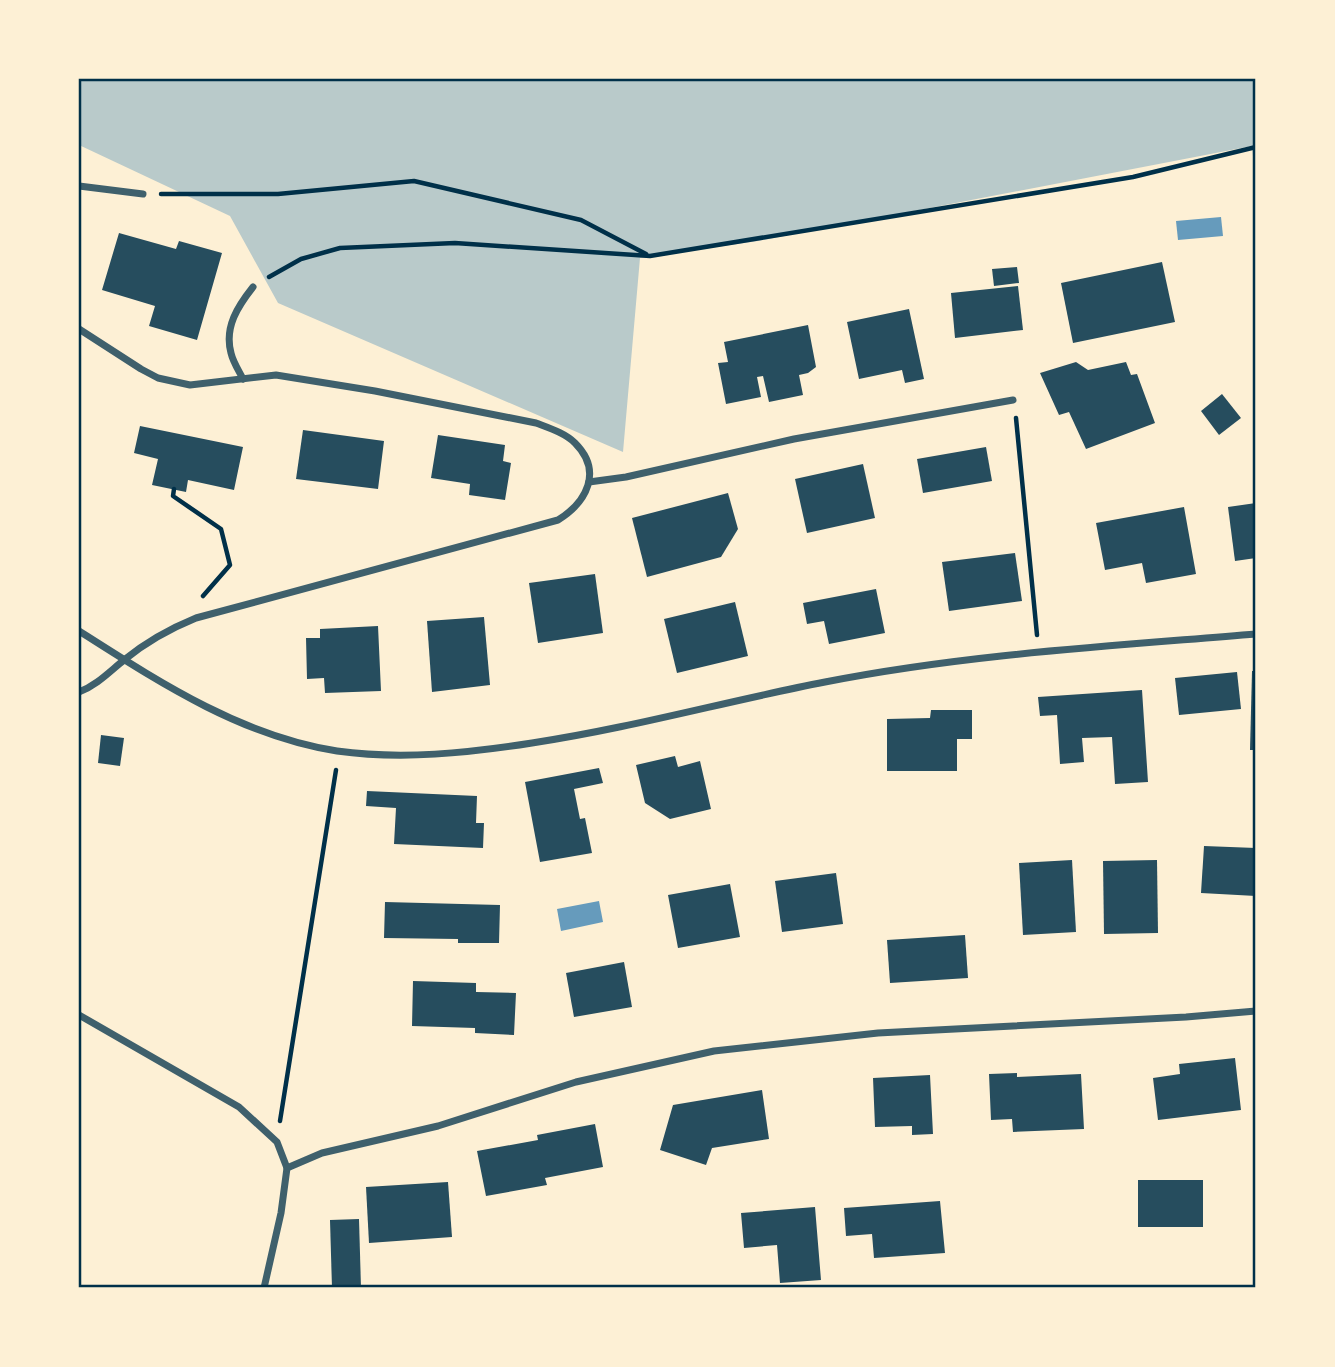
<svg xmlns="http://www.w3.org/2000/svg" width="1335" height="1367" font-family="Quicksand,sans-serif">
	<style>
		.green { fill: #b9caca }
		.water { fill: #669bbc }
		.building { fill: #264d5e }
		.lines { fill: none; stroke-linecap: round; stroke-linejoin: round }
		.path { stroke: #003049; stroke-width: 4.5 }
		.minor { stroke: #3f606c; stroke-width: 7 }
		.neatline { fill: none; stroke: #003049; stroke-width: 2.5 }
	</style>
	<rect width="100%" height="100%" fill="#fdf0d5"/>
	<path class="green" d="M79 79H1256V188L1252 146 758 241 640 258 623 452 278 303 230 216 79 145Z"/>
	<g class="water">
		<path d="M1221 217 1223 236 1178 240 1176 221Z"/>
		<path d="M599 901 603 922 561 931 557 909Z"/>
	</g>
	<g class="building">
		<path d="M119 233 176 249 179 241 222 253 197 340 149 326 155 306 102 290Z"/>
		<path d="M1162 262 1175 322 1073 343 1061 283Z"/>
		<path d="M1017 267 1019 283 994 286 992 269Z"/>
		<path d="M1018 286 1023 330 955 338 951 293Z"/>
		<path d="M909 309 924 379 905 383 902 370 859 379 847 322Z"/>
		<path d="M808 325 816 367 808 373 799 375 803 395 769 402 763 376 757 377 761 397 726 404 718 363 728 362 724 342Z"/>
		<path d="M1076 362 1088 370 1126 362 1131 375 1137 374 1155 423 1086 449 1069 412 1059 415 1040 373Z"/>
		<path d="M1222 394 1241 418 1219 435 1201 411Z"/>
		<path d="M140 426 243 447 234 490 188 480 186 492 152 485 158 459 134 453Z"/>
		<path d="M303 430 384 441 378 489 296 479Z"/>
		<path d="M438 435 505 445 503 461 511 463 505 500 469 495 470 484 431 478Z"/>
		<path d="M986 447 992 481 923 493 917 459Z"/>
		<path d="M863 464 875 518 807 533 795 479Z"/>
		<path d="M728 493 738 529 721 557 647 577 632 518Z"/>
		<path d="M1256 503V558L1235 561 1228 507Z"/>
		<path d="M1184 507 1196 574 1146 583 1142 563 1105 570 1096 523Z"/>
		<path d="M1015 553 1022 601 949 611 942 562Z"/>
		<path d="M595 574 603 633 538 643 529 583Z"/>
		<path d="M876 589 885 633 829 644 824 621 807 624 803 603Z"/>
		<path d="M735 602 748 656 677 673 664 619Z"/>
		<path d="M484 617 490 685 432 692 427 621Z"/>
		<path d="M378 626 381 691 325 693 324 678 307 679 306 638H320V629Z"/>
		<path d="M1252 671H1256V750H1250Z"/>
		<path d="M1237 672 1241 709 1179 715 1175 678Z"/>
		<path d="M1142 690 1148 782 1115 784 1112 737 1082 738 1084 762 1060 764 1057 715 1040 716 1038 697Z"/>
		<path d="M931 710H972V739H957V771H887V719L930 718Z"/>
		<path d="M101 735 124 738 120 766 98 763Z"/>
		<path d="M675 756 678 767 700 761 711 809 670 819 645 803 636 765Z"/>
		<path d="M599 768 603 783 574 789 580 819 585 818 592 853 540 862 525 782Z"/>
		<path d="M367 791 477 796 476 823H484L483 848 394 844 396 808 366 806Z"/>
		<path d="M1204 846 1256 848V896L1201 893Z"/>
		<path d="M1072 860 1076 932 1023 935 1019 863Z"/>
		<path d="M1157 860 1158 933 1104 934 1103 861Z"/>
		<path d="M836 873 843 924 782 932 775 881Z"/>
		<path d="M730 884 740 937 678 948 668 895Z"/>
		<path d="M385 902 500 905 499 943H458V939L384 938Z"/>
		<path d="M965 935 968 978 890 983 887 940Z"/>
		<path d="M624 962 632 1007 574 1017 566 973Z"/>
		<path d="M413 981 476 983V992L516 993 514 1035 475 1033V1028L412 1026Z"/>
		<path d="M1235 1058 1241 1110 1158 1120 1153 1078 1180 1074 1179 1064Z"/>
		<path d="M1017 1073V1077L1081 1074 1084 1129 1013 1132 1012 1119 991 1120 989 1074Z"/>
		<path d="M930 1075 933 1134 912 1135V1126L875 1127 873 1078Z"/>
		<path d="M762 1090 769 1139 712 1148 706 1165 660 1150 673 1105Z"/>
		<path d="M595 1124 603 1167 545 1178 547 1185 486 1196 477 1151 538 1140 537 1135Z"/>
		<rect x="1138" y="1180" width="65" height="47"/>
		<path d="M448 1182 452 1237 369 1243 366 1187Z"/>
		<path d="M940 1201 945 1253 874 1258 872 1234 846 1236 844 1208Z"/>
		<path d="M815 1207 821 1280 780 1283 777 1245 744 1248 741 1213Z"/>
		<path d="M359 1219 361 1288H332L330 1220Z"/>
	</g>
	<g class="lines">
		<g class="path">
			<path d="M161 194H278L414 181 581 220 646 254"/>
			<path d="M269 277 301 259 340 248 455 243 650 256 1133 177 1256 147"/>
			<path d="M1016 418 1037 635"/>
			<path d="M174 489 173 496 221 529 230 565 203 596"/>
			<path d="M280 1121 336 770"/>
		</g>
		<g class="minor">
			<path d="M79 186 143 194"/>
			<path d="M79 329 141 369 158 378 190 385 276 375 375 391 536 423C549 428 565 433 575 443 603 471 587 502 558 520L196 618C169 629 146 642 124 660 109 672 97 685 79 692"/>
			<path d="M243 379C239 371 233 362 231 353 224 327 238 306 253 287"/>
			<path d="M589 482 626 477 794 439 1013 400"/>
			<path d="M79 631C159 682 241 736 337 751 402 760 468 753 532 743 631 728 727 701 825 682 967 654 1112 646 1256 634"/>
			<path d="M79 1015 239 1107 277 1142 287 1168 281 1213 264 1288"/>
			<path d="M287 1168 322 1153 438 1126 576 1082 714 1051 878 1033 1186 1017 1256 1011"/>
		</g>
	</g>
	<rect width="1335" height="1367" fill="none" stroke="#fdf0d5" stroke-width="161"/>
	<rect x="80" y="80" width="1174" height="1206" class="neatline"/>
</svg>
